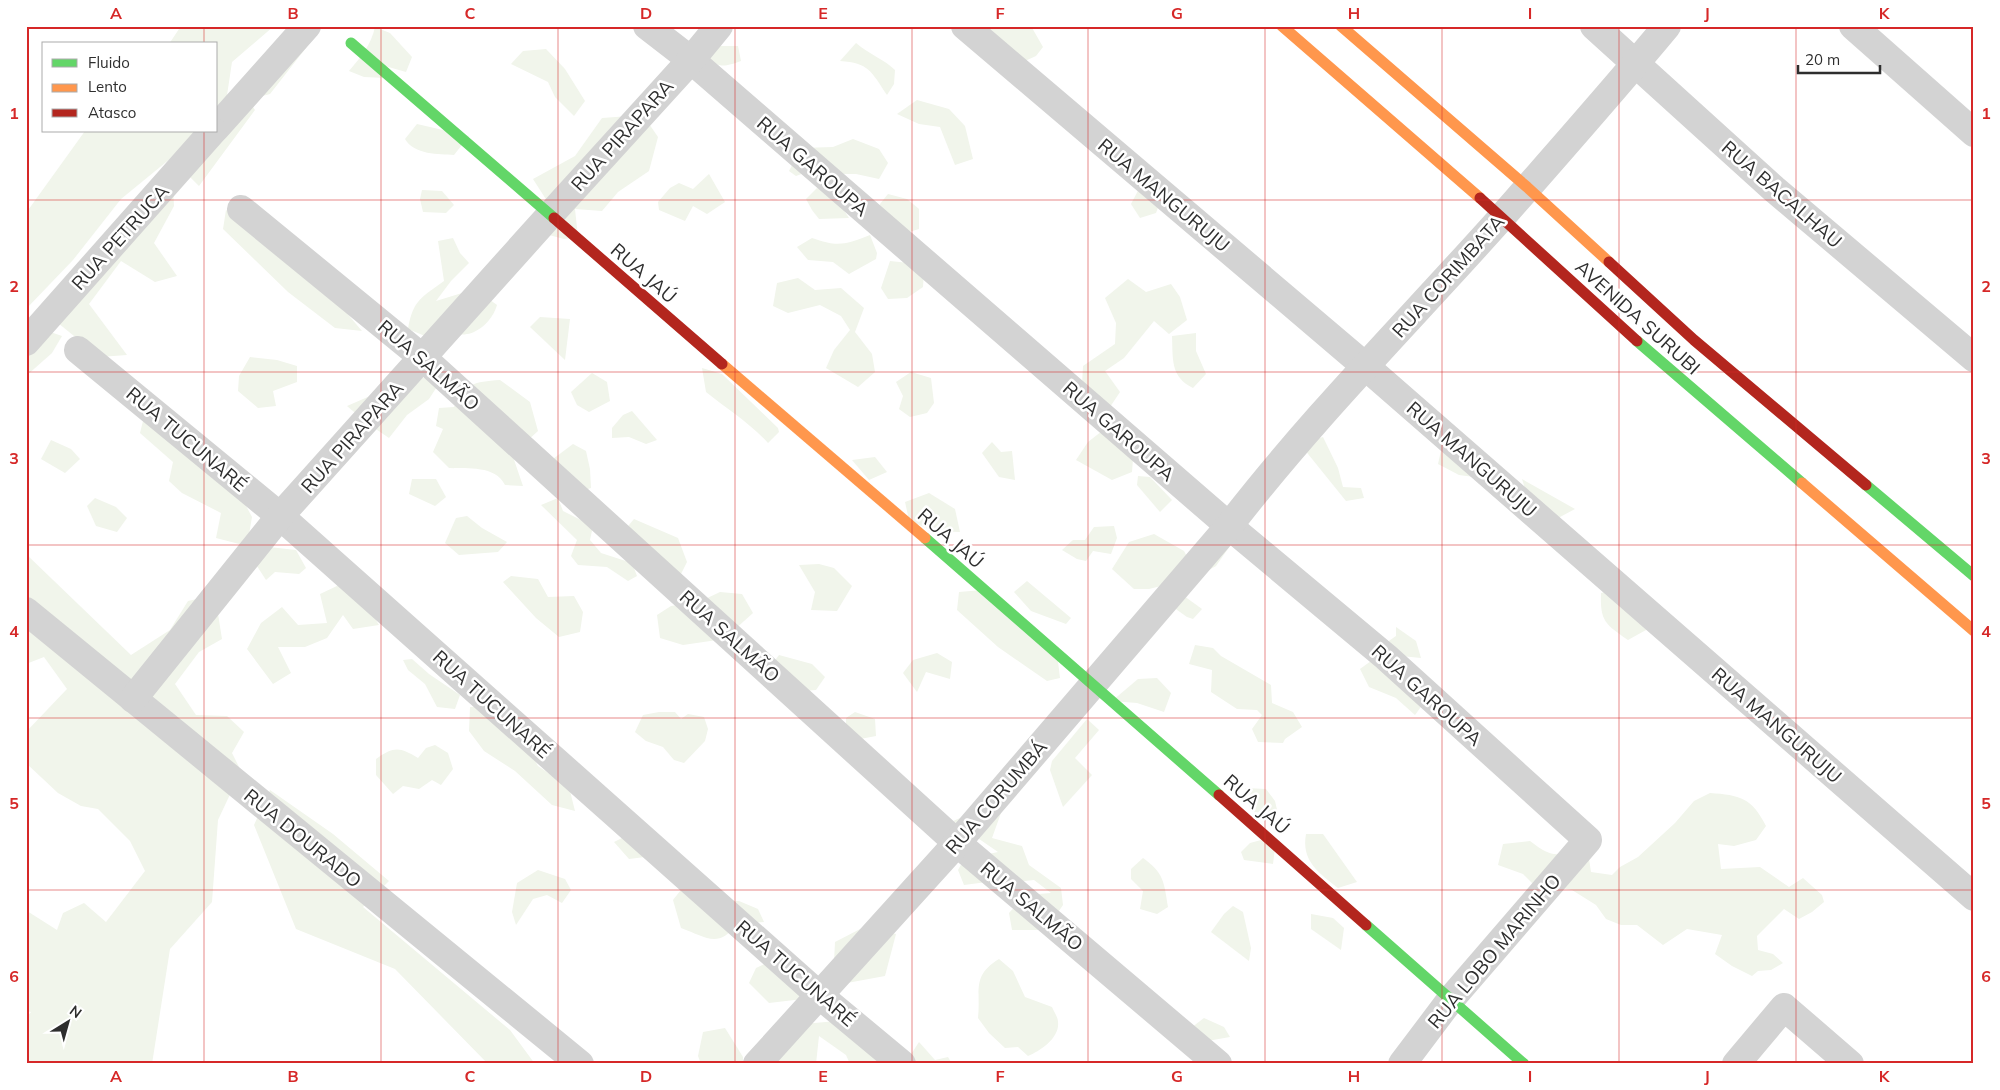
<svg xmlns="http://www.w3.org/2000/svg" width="2000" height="1090" font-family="Mulish,sans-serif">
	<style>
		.green { fill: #f1f5eb }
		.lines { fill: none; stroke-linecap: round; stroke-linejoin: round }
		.street { stroke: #d3d3d3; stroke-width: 28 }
		.fast { stroke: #63d668; stroke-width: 11 }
		.slow { stroke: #ff974d; stroke-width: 11 }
		.jam { stroke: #b3261e; stroke-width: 11 }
		.grid { fill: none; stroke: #d62828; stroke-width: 1; stroke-opacity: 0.55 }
		.labels { text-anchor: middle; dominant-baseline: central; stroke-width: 5; stroke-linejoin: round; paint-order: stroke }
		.street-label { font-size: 19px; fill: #2e2e2e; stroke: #fff }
		.neatline { fill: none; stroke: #d62828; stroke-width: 2 }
		.grid-label { font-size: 16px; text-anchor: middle; font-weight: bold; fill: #d62828 }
	</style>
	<rect width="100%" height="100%" fill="#fff"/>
	<g class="green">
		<path d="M181 26H274L232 62 226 102 216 115V44H169Z"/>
		<path d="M973 26H1031L1043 47 1036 56 1025 61Z"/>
		<path d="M309 27 313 39 270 94 248 100 255 110 199 186 189 176C193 155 200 151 217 141L220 121 244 92 293 40Z"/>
		<path d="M375 27 390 33 412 57 406 72 385 66V78L364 77 349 71C361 57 371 45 375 27Z"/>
		<path d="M856 43C869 54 885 60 895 70L894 84 887 95C871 71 869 63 840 61Z"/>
		<path d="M720 46H738L741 61C724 67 720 68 705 58Z"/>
		<path d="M546 49 565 69 585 101 574 116 555 97 548 82 511 64 523 51Z"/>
		<path d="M917 100 949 109 965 126 973 159 955 165 940 127 919 124 897 114Z"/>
		<path d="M643 115 658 137 649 171 618 192 602 211 575 209 578 237 564 239 549 235V204L533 179 575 156 602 118Z"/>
		<path d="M417 124 469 136 454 155C439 154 414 155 405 139Z"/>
		<path d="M85 131H204L121 199 73 260 26 309V213Z"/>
		<path d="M853 139 879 149 888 163 879 179 856 174H837L821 167 796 176 789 171 801 148 833 147Z"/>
		<path d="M709 174 725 202 707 214 693 206 685 221 659 210 658 202 670 188 679 183 693 189Z"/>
		<path d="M1141 185 1160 202 1156 213 1140 218 1131 204Z"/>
		<path d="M173 188 174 206 154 243 177 276 155 282 121 261 89 304 127 355 100 357 58 323Z"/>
		<path d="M817 188 837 200 849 218 819 219 812 210 806 199Z"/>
		<path d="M422 190 442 191 454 205 446 213 423 212 420 199Z"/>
		<path d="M888 194 907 199 919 209V229L909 232 878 216 880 204Z"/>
		<path d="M226 210 323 285 362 331 335 328 288 292 223 229Z"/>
		<path d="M870 235 877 253 876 259 849 274 833 262 808 260 797 247 812 238C837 247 845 245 870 235Z"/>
		<path d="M453 238 460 253 469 263 451 281 436 301 475 289 497 305C494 316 485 327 474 332 461 338 450 330 437 341L408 329C413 300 421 298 444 281L438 241Z"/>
		<path d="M890 261 909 263 924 271 923 287 907 298 888 299 881 288Z"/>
		<path d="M798 278 815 290 841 288 864 308 855 332 872 354 875 372 858 387 826 368 834 350 850 330 841 316 820 305 788 313 773 306 777 283Z"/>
		<path d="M1128 279 1146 292 1171 284 1180 297 1187 320 1169 334 1154 321 1124 358 1105 371 1120 392 1110 407 1082 385 1083 366 1115 344 1116 323 1105 298Z"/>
		<path d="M540 317 570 319 565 360 530 327Z"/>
		<path d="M39 328 62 336 52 353 26 376V336Z"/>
		<path d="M1196 333V351L1206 374 1193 388C1170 377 1173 358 1172 336Z"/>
		<path d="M250 357 277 360 297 366V382L273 391 276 406 258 408 238 391 239 376Z"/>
		<path d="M702 368 722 374 778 428 779 432 768 443C750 423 727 409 706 392Z"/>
		<path d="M911 372 931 378 934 403 927 413 910 417 899 409 903 396 896 382Z"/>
		<path d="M592 373 607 382 610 401 589 412 577 405 571 392Z"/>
		<path d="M416 376 440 382 429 399 407 415 389 438 367 423 347 406Z"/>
		<path d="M500 380 530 402 538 431 526 442 510 448 523 486 505 485C495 465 468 469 449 468L433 452 443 429 436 426 439 408 454 407C467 383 473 382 500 380Z"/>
		<path d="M632 411 657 440 646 444 629 437 612 438V428L623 415Z"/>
		<path d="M143 421 236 487 252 517 247 546 216 538 221 513 182 493 169 481 173 462 140 433Z"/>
		<path d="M1106 428 1134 446 1132 472 1112 480 1076 460 1088 442Z"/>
		<path d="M1323 437 1338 468 1343 487 1361 488 1364 498 1346 501 1300 444Z"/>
		<path d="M51 440 71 449 80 459 65 473 41 459Z"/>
		<path d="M992 442 1001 452 1012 451 1015 480 999 477 982 453Z"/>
		<path d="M1443 442 1474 477 1459 475 1438 464Z"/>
		<path d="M573 444 586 451 590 469 591 488 582 491 553 459Z"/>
		<path d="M875 457 887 472 869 480 852 460Z"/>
		<path d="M1138 476 1150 477 1172 500 1160 512 1137 485Z"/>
		<path d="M412 479H436L446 497 435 506 409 494Z"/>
		<path d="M1522 479 1575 509 1560 517 1532 511Z"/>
		<path d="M929 493 955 509 960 532 932 531 909 520 905 502Z"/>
		<path d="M95 498 116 507 127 518 117 532 96 526 87 506Z"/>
		<path d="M558 498 563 511 593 526 590 540 601 553 632 563 637 576 628 581 607 567 578 565 571 556 577 540 541 505Z"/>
		<path d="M467 516 482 528 507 542 498 552 459 555 445 543 456 518Z"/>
		<path d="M634 519 678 538 687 562 677 582 624 531Z"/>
		<path d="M1114 526 1117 538 1111 554 1093 551 1086 561 1077 559 1062 550 1073 540H1085L1094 527Z"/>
		<path d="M1154 534 1184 551 1190 562 1232 543 1216 566 1195 578 1184 596 1202 609 1193 619 1187 617 1166 602 1177 582 1149 589H1134L1112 569 1129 542Z"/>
		<path d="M269 547 296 550 306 568 299 574 275 572 266 580 255 563Z"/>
		<path d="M26 554 131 655 170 630 188 601 215 595 222 639 199 652 175 684 196 715 227 716 244 732 232 753 241 771 218 820 212 902 170 949 152 1064H26V1018L31 1012 26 1011V906L27 911 57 930 63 913 84 903 106 922 145 871 130 841 98 809 81 806 58 793 26 763V732L67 689 44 657 26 664Z"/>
		<path d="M819 564 834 568 852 586 837 611 811 610 815 592 799 565Z"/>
		<path d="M511 576 538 579 548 597 574 596 583 612 580 632 559 637 536 618 503 582Z"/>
		<path d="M1027 581 1071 618 1066 624 1031 611 1014 592Z"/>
		<path d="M339 585 365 602 379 625 353 629 343 615 327 638 305 647H278L291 673 273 684 247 649 261 623 282 607 298 625 327 623 320 594Z"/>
		<path d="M1631 586 1651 624 1646 630 1628 640C1605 624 1600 621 1601 593Z"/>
		<path d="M982 590 1057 653 1060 678 1047 681 998 647 957 610 959 592Z"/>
		<path d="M720 592 742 594 753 613 724 639 683 645 660 638 657 615 671 606 699 602Z"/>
		<path d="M1396 627 1416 641 1421 658 1401 656 1383 645 1396 636Z"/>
		<path d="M1195 645 1213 648 1221 656 1271 685 1272 703 1293 712 1302 727 1285 739 1283 743 1258 742 1252 729 1262 715 1257 710 1237 709 1211 692 1212 670 1189 664Z"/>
		<path d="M937 653 952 662 950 679 926 672 917 692 903 673 913 660Z"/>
		<path d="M779 655 812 664 825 677 816 690 778 693 767 690V671Z"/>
		<path d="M412 659 429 674 460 695 455 709 437 707 425 684 408 670 403 660Z"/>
		<path d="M1371 661 1423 704 1415 715 1396 698 1369 687 1360 669Z"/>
		<path d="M1157 678 1171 693 1164 712 1137 703 1112 701 1138 679Z"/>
		<path d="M487 706 522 736 538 766 569 787 575 811 552 805 515 771 484 751 469 731 470 707Z"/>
		<path d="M659 712H675L681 719 688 714 704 717 708 729 705 741 684 763 674 760 663 747 646 741 635 732 643 715Z"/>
		<path d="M855 712 875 719 876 736 855 740 846 728V718Z"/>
		<path d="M1087 719 1099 730 1075 758 1092 775 1063 807 1050 770 1052 761Z"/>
		<path d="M435 745 448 753 453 769 441 785 432 780 419 789 403 786 393 794 376 775V759C394 746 400 747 418 758L426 748Z"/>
		<path d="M1246 788 1266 789 1275 801 1278 814 1253 812 1242 794Z"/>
		<path d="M270 790 333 834 389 881 363 907 510 1030 535 1064H488L395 969 296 929 254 825Z"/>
		<path d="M1710 793C1740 795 1752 798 1766 826L1756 840 1734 846 1718 844 1721 869 1760 867 1789 887 1803 878 1822 895 1824 902 1812 912 1799 919 1784 909 1757 936 1758 950 1773 954 1783 963 1771 970 1758 971 1752 976 1732 966 1715 954 1722 935 1687 929 1663 945 1637 925H1621L1606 919 1596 905 1572 890 1532 883 1523 874 1498 865 1503 844 1530 841C1556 861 1558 855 1587 845L1591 872 1612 875 1620 867 1638 857 1675 823 1694 801Z"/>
		<path d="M972 813H1001L992 838 1022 846 1029 865 1061 888 1063 905 1046 930H1012L1009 913 1025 895 1051 893 1034 880 1016 882 995 881 964 885 958 870 967 854 984 855 998 852 953 821Z"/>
		<path d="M638 830 645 857 629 859 614 842Z"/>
		<path d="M1306 834H1323L1357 882 1338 888C1319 873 1301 861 1306 834Z"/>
		<path d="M1261 840 1275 848 1273 864 1244 860 1241 852 1250 843Z"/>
		<path d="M1143 858C1164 873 1164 882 1168 907L1157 914 1140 909 1143 891 1131 879V869Z"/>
		<path d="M538 870 565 879 571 890 562 903 547 895 533 899 516 925 512 912 517 883Z"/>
		<path d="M688 881 711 901H739L758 909 764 922 737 924C718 949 706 937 681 928L673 900Z"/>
		<path d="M1233 906 1243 912 1251 948 1249 961 1211 932 1224 914Z"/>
		<path d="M1311 914 1333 918 1344 928 1341 950 1311 929Z"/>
		<path d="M864 927 896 934 885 976 847 983 834 962 835 942Z"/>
		<path d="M777 958 803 999 769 1003 749 983 756 968Z"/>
		<path d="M999 959 1013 971 1025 997 1052 1007C1054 1012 1058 1017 1058 1022 1060 1038 1040 1051 1028 1056L1018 1047 1005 1048 989 1033 978 1018C981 991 971 976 999 959Z"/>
		<path d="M1204 1018 1224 1027 1230 1037 1196 1043 1187 1031Z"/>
		<path d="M837 1021 890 1064H850L846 1055 819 1036 816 1064H773L803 1024Z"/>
		<path d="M725 1028 743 1057V1064H701L698 1056 703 1032Z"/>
		<path d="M919 1042 935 1060 948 1057 952 1064H914L908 1059Z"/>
	</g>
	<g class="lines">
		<g class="street">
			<path d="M647 26 691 60 1229 526 1386 657 1588 840 1451 999 1402 1064"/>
			<path d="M965 26 1365 366 1974 897"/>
			<path d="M1594 26 1774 189 1974 358"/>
			<path d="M1853 26 1974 133"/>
			<path d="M216 128 307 26"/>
			<path d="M241 209 423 358 957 843 1218 1064"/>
			<path d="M26 342 213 131"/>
			<path d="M78 350 280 516 819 995 902 1064"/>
			<path d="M26 611 580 1064"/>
			<path d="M133 699 280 516 550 215 691 60 719 26"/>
			<path d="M757 1064 957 843 1229 526C1313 417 1410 320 1502 217 1557 154 1613 91 1667 26"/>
			<path d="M1736 1064 1784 1007 1850 1064"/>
		</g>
		<g class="fast">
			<path d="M351 43 554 218"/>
			<path d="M1637 341 1802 483"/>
			<path d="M1866 485 1974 576"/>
			<path d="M925 538 1219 795"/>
			<path d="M1366 925 1524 1064"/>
		</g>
		<g class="slow">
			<path d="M1282 26 1480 198"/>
			<path d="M1341 26 1527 187 1609 262"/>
			<path d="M722 364 925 538"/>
			<path d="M1802 483 1974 631"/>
		</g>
		<g class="jam">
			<path d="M1480 198 1637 341"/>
			<path d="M554 218 722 364"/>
			<path d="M1609 262 1694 340 1866 485"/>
			<path d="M1219 795 1366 925"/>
		</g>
	</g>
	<path class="grid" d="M204 26V44M381 26V1064M558 26V1064M735 26V1064M912 26V1064M1088 26V1064M1265 26V1064M1442 26V1064M1619 26V1064M1796 26V1064M204 131V1064M26 200H1974M26 372H1974M26 545H1974M26 718H1974M26 890H1974"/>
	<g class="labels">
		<g class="street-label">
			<text transform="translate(622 135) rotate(-48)">RUA PIRAPARA</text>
			<text transform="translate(813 166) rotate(41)">RUA GAROUPA</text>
			<text transform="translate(1782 194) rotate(41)">RUA BACALHAU</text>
			<text transform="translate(1164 195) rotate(40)">RUA MANGURUJU</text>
			<text transform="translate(120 237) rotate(-48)">RUA PETRUCA</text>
			<text transform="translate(644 273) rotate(41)">RUA JAÚ</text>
			<text transform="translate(1448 276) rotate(-48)">RUA CORIMBATA</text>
			<text transform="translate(1638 317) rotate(42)">AVENIDA SURUBI</text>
			<text transform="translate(429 365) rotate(41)">RUA SALMÃO</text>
			<text transform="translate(1119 431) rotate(41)">RUA GAROUPA</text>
			<text transform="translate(352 437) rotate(-48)">RUA PIRAPARA</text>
			<text transform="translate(187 439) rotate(40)">RUA TUCUNARÉ</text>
			<text transform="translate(1472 459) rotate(41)">RUA MANGURUJU</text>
			<text transform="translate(951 538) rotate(41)">RUA JAÚ</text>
			<text transform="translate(730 636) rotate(42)">RUA SALMÃO</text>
			<text transform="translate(1427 695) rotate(42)">RUA GAROUPA</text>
			<text transform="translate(492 704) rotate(42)">RUA TUCUNARÉ</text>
			<text transform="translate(1777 725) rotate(41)">RUA MANGURUJU</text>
			<text transform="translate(996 797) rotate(-49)">RUA CORUMBÁ</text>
			<text transform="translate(1257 804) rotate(41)">RUA JAÚ</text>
			<text transform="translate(303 838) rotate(39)">RUA DOURADO</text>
			<text transform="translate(1032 906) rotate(40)">RUA SALMÃO</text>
			<text transform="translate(1494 951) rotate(-50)">RUA LOBO MARINHO</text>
			<text transform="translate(796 973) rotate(41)">RUA TUCUNARÉ</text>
		</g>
	</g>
	<rect width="2000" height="1090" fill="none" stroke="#ffffff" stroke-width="55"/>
	<rect x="42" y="42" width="175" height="90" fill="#ffffff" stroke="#ababab"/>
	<rect x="52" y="59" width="25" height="8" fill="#63d668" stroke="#ababab"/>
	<text x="88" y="68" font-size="15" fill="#2e2e2e">Fluido</text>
	<rect x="52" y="84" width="25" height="8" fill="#ff974d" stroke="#ababab"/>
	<text x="88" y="92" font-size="15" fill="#2e2e2e">Lento</text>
	<rect x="52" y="109" width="25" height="8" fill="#b3261e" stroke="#ababab"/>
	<text x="88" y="118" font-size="15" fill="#2e2e2e">Atasco</text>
	<g transform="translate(68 1022) rotate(37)" stroke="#ffffff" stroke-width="4" paint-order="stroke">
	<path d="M0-4L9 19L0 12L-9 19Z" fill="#2e2e2e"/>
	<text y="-8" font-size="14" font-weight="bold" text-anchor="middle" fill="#2e2e2e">N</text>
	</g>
	<path d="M1798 65v8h82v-8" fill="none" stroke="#2e2e2e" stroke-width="2.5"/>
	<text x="1805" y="65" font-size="15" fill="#2e2e2e" stroke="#ffffff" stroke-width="4" paint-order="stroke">20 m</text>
	<rect x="28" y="28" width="1944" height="1034" class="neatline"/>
	<g class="grid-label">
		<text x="116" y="19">A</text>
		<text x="293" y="19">B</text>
		<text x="470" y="19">C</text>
		<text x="646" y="19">D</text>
		<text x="823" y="19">E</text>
		<text x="1000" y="19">F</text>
		<text x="1177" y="19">G</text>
		<text x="1354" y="19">H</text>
		<text x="1530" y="19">I</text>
		<text x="1707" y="19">J</text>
		<text x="1884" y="19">K</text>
		<text x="14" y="119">1</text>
		<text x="1986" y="119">1</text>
		<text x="14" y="292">2</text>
		<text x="1986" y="292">2</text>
		<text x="14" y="464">3</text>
		<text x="1986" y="464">3</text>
		<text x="14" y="637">4</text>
		<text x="1986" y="637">4</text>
		<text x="14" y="809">5</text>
		<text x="1986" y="809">5</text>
		<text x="14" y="982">6</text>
		<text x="1986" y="982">6</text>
		<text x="116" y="1082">A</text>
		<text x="293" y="1082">B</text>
		<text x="470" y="1082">C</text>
		<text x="646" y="1082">D</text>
		<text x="823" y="1082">E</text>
		<text x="1000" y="1082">F</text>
		<text x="1177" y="1082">G</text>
		<text x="1354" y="1082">H</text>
		<text x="1530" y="1082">I</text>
		<text x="1707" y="1082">J</text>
		<text x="1884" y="1082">K</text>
	</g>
</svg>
